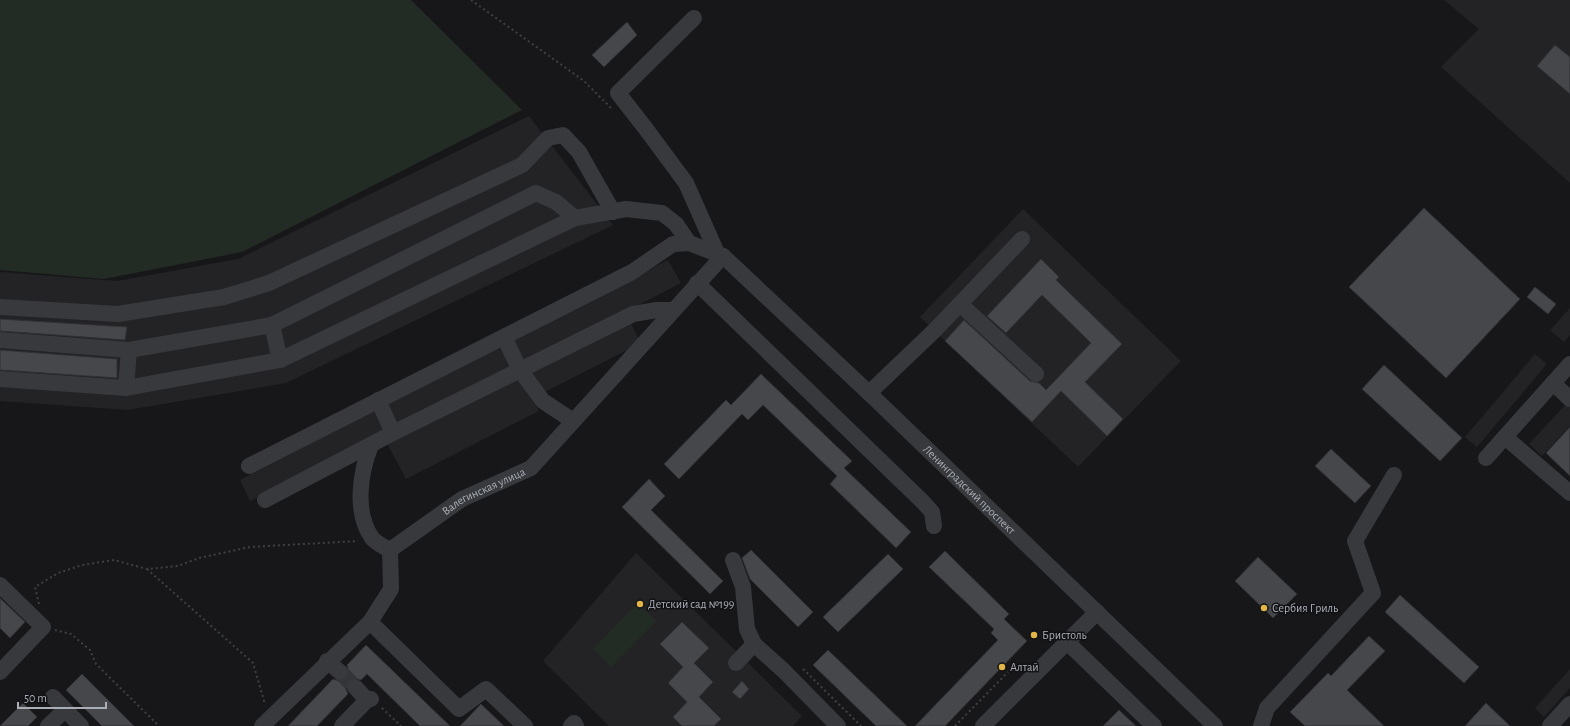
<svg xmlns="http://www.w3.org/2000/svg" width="1570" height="726" font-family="'Alegreya Sans',sans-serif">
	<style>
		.built { fill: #232326 }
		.green { fill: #232b25 }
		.building { fill: #46474b; stroke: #313134 }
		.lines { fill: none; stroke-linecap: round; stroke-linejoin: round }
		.minor-tunnel { stroke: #343539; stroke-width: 16; stroke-dasharray: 16 8; stroke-linecap: butt }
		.path { stroke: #3e4044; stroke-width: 2; stroke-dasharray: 2 3; stroke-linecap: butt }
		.minor { stroke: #38393d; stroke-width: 16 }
		.poi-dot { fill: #e2b646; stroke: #121214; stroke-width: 1.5 }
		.labels { text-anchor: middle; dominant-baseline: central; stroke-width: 3; stroke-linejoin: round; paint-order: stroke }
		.street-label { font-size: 12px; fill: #aaaeb7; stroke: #121214 }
		.poi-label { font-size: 12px; fill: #aaaeb7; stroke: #121214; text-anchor: start }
	</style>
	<rect width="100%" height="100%" fill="#171719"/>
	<g class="built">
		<path d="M1444 0H1570V183L1441 67 1479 29Z"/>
		<path d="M529 116 613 225 286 383 128 410 0 401V272L117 281 238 259Z"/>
		<path d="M1023 209 1181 361 1078 467 920 317Z"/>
		<path d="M668 260 681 283 625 312 641 343 533 398 539 411 406 479 382 434 250 501 240 480Z"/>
		<path d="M1570 308V335L1564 342 1550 330Z"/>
		<path d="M1535 354 1547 364 1477 447 1465 437Z"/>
		<path d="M1568 402 1570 404V426L1542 456 1529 444Z"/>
		<path d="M636 553 802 716 793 726H609L543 661Z"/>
		<path d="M1570 669V688L1544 717 1535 708Z"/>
	</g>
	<g class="green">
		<path d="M0 0H411L522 110 242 252 104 279 0 270Z"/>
		<path d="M638 603 656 621 611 667 593 649Z"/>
	</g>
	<g class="building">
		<path d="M627 22 637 35 604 67 592 55Z"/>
		<path d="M1555 45 1570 57V94L1537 66Z"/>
		<path d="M1424 208 1520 299 1446 378 1349 287Z"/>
		<path d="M1041 259 1059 277 1056 280 1122 344 1085 382 1123 419 1107 436 1061 391 1032 422 945 341 964 320 1030 381 1039 383 1046 390 1091 343 1042 295 1006 333 987 316Z"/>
		<path d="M1535 287 1556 304 1548 314 1527 297Z"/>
		<path d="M0 319 127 327 125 340 0 331Z"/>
		<path d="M0 350 117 359V378L0 370Z"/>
		<path d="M1384 365 1462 438 1440 461 1362 389Z"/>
		<path d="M761 374 852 461 844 468 911 532 896 548 830 484 837 476 763 405 748 420 742 414 679 479 664 464 726 400 731 405Z"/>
		<path d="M1570 427V476L1546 453Z"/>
		<path d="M1331 449 1371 486 1355 503 1315 466Z"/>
		<path d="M649 479 665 496 651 510 723 581 710 594 622 507Z"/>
		<path d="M751 550 813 612 798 627 750 579 742 558Z"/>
		<path d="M945 551 1009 614 1004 619 1027 641 945 726H915L998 640 991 633 994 629 929 567Z"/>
		<path d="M888 554 903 569 838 632 823 617Z"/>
		<path d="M1258 557 1297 594 1273 618 1235 581Z"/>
		<path d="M1400 595 1479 667 1464 683 1385 612Z"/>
		<path d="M0 598 25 622 10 638 0 628Z"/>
		<path d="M682 622 709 648 694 663 713 682 699 697 721 719 714 726H682L673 717 687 702 668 683 683 667 660 644Z"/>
		<path d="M1369 636 1385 651 1347 690 1384 726H1305L1290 712 1328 673 1331 676Z"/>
		<path d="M366 645 450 726H420L367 674 361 680 353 678 348 680 346 689 348 694 317 726H288L333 679 339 681 347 678 349 673 347 665Z"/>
		<path d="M828 650 907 726H876L813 665Z"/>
		<path d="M82 674 134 726H102L66 690Z"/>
		<path d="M742 681 749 689 740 699 732 692Z"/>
		<path d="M23 703 37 717 28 726H0Z"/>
		<path d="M1486 703 1510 726H1465Z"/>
		<path d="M481 704 504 726H460Z"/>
		<path d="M1119 710 1136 726H1103Z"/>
	</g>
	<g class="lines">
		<path class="minor-tunnel" d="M340 672 355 687"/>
		<g class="path">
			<path d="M471 0 584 81 612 109"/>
			<path d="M147 569 253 663 265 704"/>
			<path d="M39 604 35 587 58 573 82 565 114 560 147 569 178 566 199 558 250 547 358 541"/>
			<path d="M55 630 71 634 90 650 96 664 159 726"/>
			<path d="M803 669 861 726"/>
			<path d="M382 708 401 726"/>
			<path d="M955 726 1008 672"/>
		</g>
		<g class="minor">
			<path d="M694 18 618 93 646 129 686 183 717 253"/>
			<path d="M697 283 923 502 932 512 934 526"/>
			<path d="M960 304 1036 374"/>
			<path d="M0 307 118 314 224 297 269 283 522 165 548 138 563 135 579 152 613 212"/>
			<path d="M272 325 280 360"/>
			<path d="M504 337 520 370 543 401 573 421"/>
			<path d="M0 340 129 350 272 325 536 193 556 202 575 218"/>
			<path d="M0 379 126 388 280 360 575 218 626 209 662 213 676 224 689 243"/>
			<path d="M1553 383 1570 399"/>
			<path d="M126 388 129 350"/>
			<path d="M869 393 934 331 1022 239"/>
			<path d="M378 400 393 433"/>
			<path d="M1505 437 1570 493"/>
			<path d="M371 445C360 473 354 512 372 538 376 543 384 547 390 550"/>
			<path d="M1486 458 1570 364"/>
			<path id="s1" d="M249 466 632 272 673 244 689 243 723 256 869 393 1215 726"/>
			<path d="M265 500 393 433 633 314 657 310H673"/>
			<path d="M733 560 743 587 747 629 754 644 784 671 838 726"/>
			<path d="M0 585 43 627 0 672"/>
			<path d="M370 622 459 709 486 689 525 726"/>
			<path d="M1067 642 1154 726"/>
			<path d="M327 661 340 672"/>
			<path d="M736 663 754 644"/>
			<path d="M355 687 367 700"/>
			<path d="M53 697 81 726"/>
			<path d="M48 726 65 710"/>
			<path id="s2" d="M262 726 370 622 391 589 390 550 462 499 531 468 723 256"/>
			<path d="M342 726 367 700 371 699"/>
			<path d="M571 726 574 723 576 726"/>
			<path d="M983 726 1097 612"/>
			<path d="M1261 726 1267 708 1373 593 1355 541 1394 475"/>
			<path d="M1550 726 1570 704"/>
		</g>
	</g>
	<g class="poi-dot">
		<circle cx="640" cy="604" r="4"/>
		<circle cx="1264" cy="608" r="4"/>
		<circle cx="1034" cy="635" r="4"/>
		<circle cx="1002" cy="667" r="4"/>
	</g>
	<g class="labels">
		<g class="street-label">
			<text stroke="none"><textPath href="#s1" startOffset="871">Ленинградский проспект</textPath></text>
			<text stroke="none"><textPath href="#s2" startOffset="339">Валегинская улица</textPath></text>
		</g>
		<g class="poi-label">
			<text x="648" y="604">Детский сад №199</text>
			<text x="1272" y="608">Сербия Гриль</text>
			<text x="1042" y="635">Бристоль</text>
			<text x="1010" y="667">Алтай</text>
		</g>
	</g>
	<path d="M18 702v6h88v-6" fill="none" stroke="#aaaeb7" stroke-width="2"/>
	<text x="24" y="702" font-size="12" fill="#aaaeb7" stroke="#121214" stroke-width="3" paint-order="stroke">50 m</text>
</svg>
